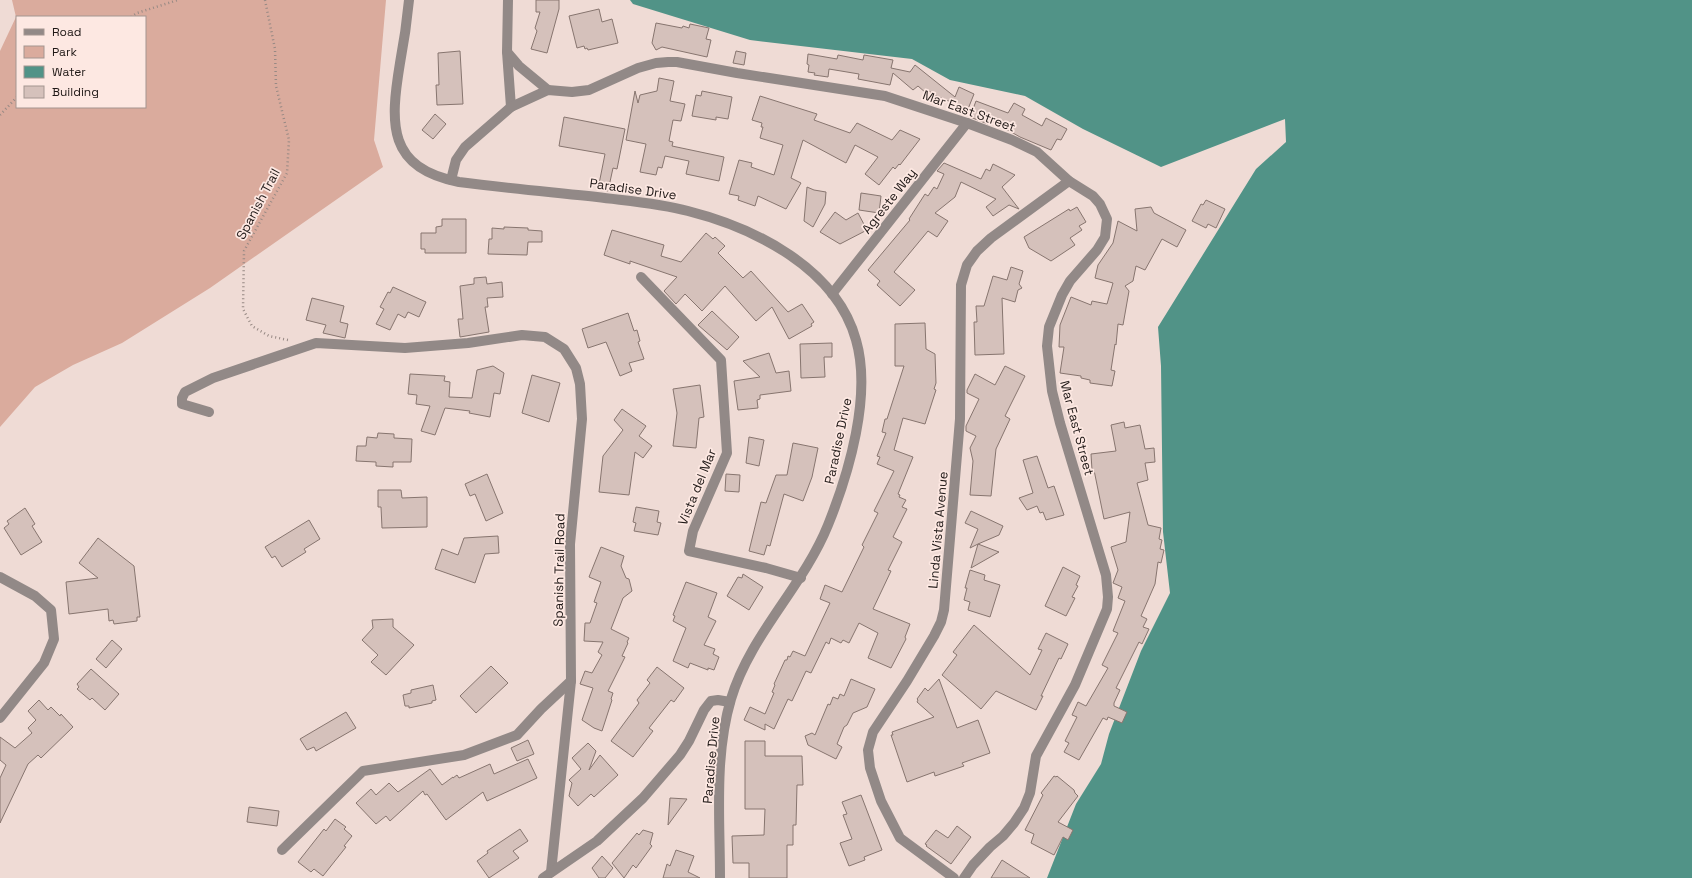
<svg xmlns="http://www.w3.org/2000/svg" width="1692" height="878" font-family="'Space Grotesk',sans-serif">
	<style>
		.green { fill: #daab9d; fill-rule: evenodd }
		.water { fill: #519387 }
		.building { fill: #d5c1bb; stroke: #87756f }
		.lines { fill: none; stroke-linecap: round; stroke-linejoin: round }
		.path { stroke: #978984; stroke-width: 2.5; stroke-dasharray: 1 3; stroke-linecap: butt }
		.minor { stroke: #928987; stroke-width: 10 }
		.labels { text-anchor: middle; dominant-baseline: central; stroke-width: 3.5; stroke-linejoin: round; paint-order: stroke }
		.street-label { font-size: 13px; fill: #1f1816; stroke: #fde8e2 }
	</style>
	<rect width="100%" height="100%" fill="#efdbd5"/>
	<path class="green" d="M12 0H386L374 140 383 167 210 288 122 343 73 365 35 387 0 427V51L16 17ZM17 17H145V107H17Z"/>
	<path class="water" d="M630 0H1692V878H1047L1076 804 1101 764 1109 734 1141 651 1170 593 1163 532 1161 366 1158 327 1256 169 1286 142 1285 119 1161 167 1083 129 1025 96 950 80 912 59 750 40 633 4Z"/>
	<g class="building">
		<path d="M536 0H559V9L547 53 531 49 537 31 535 28 540 12H536Z"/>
		<path d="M599 9 602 22 612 19 618 43 588 50 587 48 585 49 584 46 577 48 569 16Z"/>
		<path d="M656 23 682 28 683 26 689 28 690 24 709 28 706 39 711 40 707 57 662 47 656 50 652 43Z"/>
		<path d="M460 51 463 104 437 105 436 85H439L438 53Z"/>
		<path d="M736 51 746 53 744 65 733 63Z"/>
		<path d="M808 54 837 59 838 55 863 60 864 55 893 60 891 68 910 72 915 65 955 97 959 87 974 94 968 109 934 95 928 90 926 93 918 86 913 90 893 73 890 85 858 79 859 74 829 69 828 77 814 75 815 73 808 72 809 65 807 64Z"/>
		<path d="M659 78 674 81 670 101 685 104 681 121 673 120 669 141 673 142 672 146 724 157 719 181 686 174 689 161 665 156 662 168 658 167 656 175 640 172 646 144 626 140 635 91 638 103 640 95 657 91Z"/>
		<path d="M702 91 732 97 728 119 716 117V120L692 116 696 95 701 96Z"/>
		<path d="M760 96 817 114 814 120 850 133 857 123 892 140 900 130 920 139 900 165 899 164 895 169 893 167 879 185 865 174 878 157 855 145 846 163 803 140 791 178 801 183 786 209 758 196 755 206 738 200 739 196 729 194 739 160 752 163 751 167 774 175 783 145 760 138 763 127H761L762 123 752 120Z"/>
		<path d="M976 101 1008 113 1014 103 1025 109 1022 115 1042 126 1046 118 1067 129 1061 140 1057 139 1051 150 1020 137 990 120 988 124 970 117Z"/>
		<path d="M435 114 446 124 433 139 422 130Z"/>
		<path d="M564 117 625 129 617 169 613 168 608 191 598 189 605 154 559 146Z"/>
		<path d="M944 163 981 179 986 169 990 171 993 164 1015 175 1002 187 1019 209 1009 205 993 216 986 207 996 199 961 182 955 197 935 213 948 221 937 237 928 231 894 272 915 290 900 306 877 285 880 281 868 270 910 220 909 219 925 194 928 196 934 187 937 189 944 174 937 171Z"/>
		<path d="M807 187 814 190 826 192 825 204 813 227 804 221Z"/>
		<path d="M861 193 881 196 879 213 859 210Z"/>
		<path d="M1206 200 1225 209 1216 228 1208 224 1206 228 1192 221 1201 204 1203 205Z"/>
		<path d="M1077 207 1086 222 1079 226 1082 230 1070 238 1075 245 1051 261 1029 248 1024 237 1069 209 1070 211Z"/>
		<path d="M1151 207 1154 213 1186 230 1177 247 1162 239 1145 270 1136 266 1133 281 1125 286 1129 291 1123 325 1118 324 1116 345 1115 344 1111 370 1115 371 1112 386 1090 383V380L1081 378V376L1060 373 1064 347H1059L1060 325 1071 297 1091 305 1092 301 1107 304 1113 283 1095 278 1098 265 1113 243 1118 221 1137 231 1135 209Z"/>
		<path d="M835 212 846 220 858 213 867 230 840 244 820 232Z"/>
		<path d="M442 219H466V253H425V249H421V233H436V227L442 226Z"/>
		<path d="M504 227 528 228V230L542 231V242H528L527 255 488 254 489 239H492V228L504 229Z"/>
		<path d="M612 230 664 245 661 256 681 262 706 233 713 239 715 237 725 246 718 253 743 278 751 271 788 312 802 304 814 322 811 324 812 326 789 339 772 307 756 321 725 286 702 311 685 294 676 304 664 291 677 277 630 261V264L604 255Z"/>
		<path d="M1011 267 1023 271 1019 284 1022 288 1018 290 1015 302 1002 298 1004 354 975 355 974 322H977L976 306H984L993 276 1007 280Z"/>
		<path d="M486 277 487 284 502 282 503 297 487 298 488 307H485L489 332 460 337 458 319H463L460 286 474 284V278Z"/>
		<path d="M393 287 426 302 419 317 408 312 405 318 398 314 390 330 376 324 384 309 380 307 388 292 390 293Z"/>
		<path d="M312 298 344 306 340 322 348 324 345 338 323 333 326 325 306 320Z"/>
		<path d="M712 311 739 337 727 350 698 325Z"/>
		<path d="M628 313 634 331 637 330 640 341 638 342 644 359 629 363 632 371 620 376 606 342 588 348 582 329Z"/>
		<path d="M925 323 926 349 935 354 936 383 934 389 936 390 925 424 903 418 894 450 913 457 898 494 900 495 899 497 906 500 902 507 907 509 893 537 902 542 888 570 891 571 873 609 910 624 905 637 906 639 891 668 868 658 878 633 859 623 849 643 843 640 841 643 831 638 829 644 826 642 811 673 806 671 792 701 788 699 774 729 765 724V730L744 720 750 707 765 714 774 693 772 692 775 685 774 684 785 660H787L788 656 790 657 793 651 805 656 830 603 820 599 825 585 842 592 864 547 862 545 878 513 874 511 894 471 877 464 880 457 877 456 886 433 882 432 885 419H887L904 366H895V324Z"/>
		<path d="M832 343V357H824L825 377 801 378 800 344Z"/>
		<path d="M769 353 776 373 789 371 791 391 760 395V399L757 400 758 408 738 410 734 381 760 377 743 361Z"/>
		<path d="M493 366 504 373 500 394 494 393 490 417 469 413 470 411 445 408 435 435 421 431 430 406 416 404 417 395 408 394 410 374 445 376 444 381 450 382 449 397 472 398 477 370Z"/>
		<path d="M1005 366 1025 376 1005 416 1010 419 996 449 991 496 970 495 973 461 970 448 976 436 966 431V426L979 399 967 393V390L975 374 995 385Z"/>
		<path d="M532 375 560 383 549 422 522 413Z"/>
		<path d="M700 385 704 417 699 418 696 448 673 446 677 413 673 389Z"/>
		<path d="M622 409 646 426 639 436 652 446 643 458 635 452 629 495 599 492 603 456 623 430 614 420Z"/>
		<path d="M1124 422 1125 428 1140 425 1145 449 1154 448 1155 462 1145 463 1148 480 1137 483 1148 525 1161 528 1159 539 1162 540 1160 549 1164 550 1161 563 1158 562 1155 584 1141 616 1147 619 1143 627 1149 629 1142 644 1139 642 1116 688 1120 690 1114 703V706L1127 712 1122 723 1108 717 1107 720 1103 718 1079 760 1064 752 1069 743 1065 741 1077 717 1072 715 1078 702 1086 706 1108 668 1102 665 1118 633 1113 631 1125 601 1118 598 1122 587 1113 583 1118 570 1111 547 1126 542 1130 512 1104 519 1094 470H1092L1091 454 1116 451 1111 425Z"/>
		<path d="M378 433 394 434V438L412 439 411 462H393V467L376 466V462L356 461 357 446H366L367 437 377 438Z"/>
		<path d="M749 437 764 440 759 466 746 463Z"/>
		<path d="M793 443 818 448 812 477 803 501 784 494 770 546 767 545 764 555 749 551 761 502 766 503 776 475H787Z"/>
		<path d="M1037 456 1048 488 1054 486 1064 515 1046 520 1043 512 1040 513 1037 506 1027 510 1019 498 1033 493 1023 460Z"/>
		<path d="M487 474 503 513 486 521 475 494 470 496 465 484Z"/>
		<path d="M726 474 740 475 739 492 725 491Z"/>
		<path d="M378 490H401L402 498 427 497V527L382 528 381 507H378Z"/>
		<path d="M636 507 659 511 657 522 661 523 658 535 634 531 636 523 633 522Z"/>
		<path d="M25 508 35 524 32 526 42 542 21 555 4 528 9 524 7 521Z"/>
		<path d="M971 511 1003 526 999 535 978 544 999 552 971 568 978 544 970 548 978 529 965 523Z"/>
		<path d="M309 520 320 539 304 549 306 552 282 567 275 556 272 558 265 547Z"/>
		<path d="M498 536 499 553 485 554 475 583 435 569 442 549 458 555 464 538Z"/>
		<path d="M98 538 134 566 140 617H137V621L114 624 113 620 109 621 108 609 69 614 66 582 98 578 79 563Z"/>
		<path d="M601 547 624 556 621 566 626 578 629 579 632 591 623 598 611 629 629 638 627 642 628 643 622 656 625 657 608 691 613 693 611 699 612 700 602 731 594 728 582 720 593 688 580 684 585 671 592 673 602 655 598 652 603 642 584 641 585 623H590L597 603 594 602 601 582 589 577Z"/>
		<path d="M1063 567 1080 576 1076 585 1078 586 1072 597 1075 598 1066 616 1045 606Z"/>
		<path d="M970 570 985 575 984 580 1000 585 990 617 968 610 970 602 964 600 967 588H965Z"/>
		<path d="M743 574 763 587 749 610 727 596 738 577 742 578Z"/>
		<path d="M686 582 717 593 708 617 716 621 704 645 715 649 713 654 719 657 714 670 708 668V670L690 663 688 668 673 661 686 628 673 621 675 616 673 615Z"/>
		<path d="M393 619V627L414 645 386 675 371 662 378 655 362 640 373 628 372 620Z"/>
		<path d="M974 625 1030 675 1042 650 1038 649 1046 633 1068 644 1061 659 1059 658 1041 696H1043L1036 710 996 691 981 709 942 675 957 655 953 652Z"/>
		<path d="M112 640 122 649 106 668 96 659Z"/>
		<path d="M491 666 508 683 476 713 460 696Z"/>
		<path d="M657 667 684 688 674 702 671 700 649 728 653 731 633 757 611 741 639 703 637 700 650 683 647 680Z"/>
		<path d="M91 669 119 694 105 710 92 698 90 700 77 689 79 687 77 684Z"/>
		<path d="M851 679 875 689 867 707 853 713 847 725 844 727 837 744 842 747 836 759 808 745 805 736 812 733 815 735 828 704 830 705 833 697 838 699 840 694 844 696Z"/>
		<path d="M939 679 957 728 978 720 990 753 962 763 964 766 935 776 934 772 907 782 891 735H893L892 732 934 717 917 702 918 700 917 699 925 688 928 691Z"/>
		<path d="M433 685 436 700 432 701V703L409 708V706H405L403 695 411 693V690Z"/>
		<path d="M39 700 48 710 51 707 60 716 61 714 73 727 41 758 38 755 28 764 0 823V778L6 765 0 760V737L15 748 32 733 28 728 36 720 28 711Z"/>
		<path d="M346 712 356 728 316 751 314 747 307 750 300 739Z"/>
		<path d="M528 740 534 754 517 761 511 748Z"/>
		<path d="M745 741H765V756H802L803 785H797L796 825H793V845H787V878H749V863H733L732 836 764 835 765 809H745Z"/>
		<path d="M588 743 596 751 589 770 600 755 618 775 594 797 591 794 578 806 569 796 572 783 569 780 581 769 572 758Z"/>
		<path d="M528 759 537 778 487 801 483 792 446 820 427 794 425 795 423 791 390 821 386 816 376 824 356 803 371 789 376 795 389 783 398 792 430 769 442 785 453 777V778L457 775 459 778 490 764 494 774Z"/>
		<path d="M1054 776 1056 777 1057 776 1074 790 1075 793 1078 796 1058 822 1073 830 1068 840 1063 837 1054 855 1031 843 1034 834 1025 830 1043 795 1041 793Z"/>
		<path d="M861 795 882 850 864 857 865 860 849 866 840 843 852 839 843 815 847 814 842 802Z"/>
		<path d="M670 798 687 799 668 825Z"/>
		<path d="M249 807 279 811 277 826 247 822Z"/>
		<path d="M335 819 346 827 344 829 352 836 344 846 346 847 323 876 314 869 311 872 298 862 324 829 326 831Z"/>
		<path d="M957 826 971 837 951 864 926 846 927 845 925 844 936 830 948 838Z"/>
		<path d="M520 829 528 841 513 851 519 858 489 878 477 861 488 853 487 851Z"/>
		<path d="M643 830 653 833 650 844 652 846 636 868 633 865 624 878 612 863 637 833 639 835Z"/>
		<path d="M676 850 694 856 688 872 700 878H663L667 864 670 866Z"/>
		<path d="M602 856 613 868 605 878H599L592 868Z"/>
		<path d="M1002 860 1030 878H991Z"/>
	</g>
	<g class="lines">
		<g class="path">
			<path d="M265 0 275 49 276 86 289 140 287 173 244 251 243 309 252 326 269 336 288 340"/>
			<path d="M131 17 137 13 178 0"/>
			<path d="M0 115 17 97"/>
		</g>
		<g class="minor">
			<path d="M409 0C407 21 404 42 400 63 390 124 387 168 459 182 505 188 551 192 597 197 628 201 659 203 688 211 755 228 836 268 856 340 872 395 849 473 828 525 803 587 750 635 731 699 714 756 720 819 720 878"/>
			<path d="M508 0 507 52 511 107"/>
			<path d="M507 52 519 66 548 90"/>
			<path d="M451 180 456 160 465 147 511 107 548 90 572 92 589 90 638 68 656 63 668 62H677L737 73 885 96 967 123 1012 140 1037 152 1069 181 1093 196 1100 204 1107 219 1105 237 1097 250 1070 281 1062 295 1049 327 1047 346 1052 391 1060 423 1106 575 1108 597 1107 609 1075 685 1036 756 1030 793 1024 808 1014 823 1003 836 990 847 973 865 964 878"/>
			<path d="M641 277 721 360 727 453 693 531 689 551 766 568 801 578"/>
			<path d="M832 294 967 123"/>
			<path d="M209 412 182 404V398L185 392 213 378 316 343 405 348 468 343 522 335 545 337 564 349 576 368 580 384 582 419 570 544 571 681 551 872"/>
			<path d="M0 577 35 596 51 610 54 639 44 663 0 718"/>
			<path d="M282 850 363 771 464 755 517 735 541 709 571 681"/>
			<path d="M543 878 597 841 643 798 680 755 689 741 704 710 711 701 718 700 730 702"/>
			<path d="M954 878 900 838 881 801 870 768 868 750 873 732 907 681 934 636 941 622 944 610 960 419 961 285 967 265 977 251 991 238 1069 181"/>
		</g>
	</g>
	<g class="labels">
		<g class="street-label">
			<text transform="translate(969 111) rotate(20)">Mar East Street</text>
			<text transform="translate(633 189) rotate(8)">Paradise Drive</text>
			<text transform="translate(889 201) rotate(-52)">Agreste Way</text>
			<text transform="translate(258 204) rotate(-62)">Spanish Trail</text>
			<text transform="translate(1077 428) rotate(75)">Mar East Street</text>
			<text transform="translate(838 441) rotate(-78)">Paradise Drive</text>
			<text transform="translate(697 487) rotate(-68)">Vista del Mar</text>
			<text transform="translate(938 530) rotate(-85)">Linda Vista Avenue</text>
			<text transform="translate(559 570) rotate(-89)">Spanish Trail Road</text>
			<text transform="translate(711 760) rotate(-85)">Paradise Drive</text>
		</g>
	</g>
	<rect x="16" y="16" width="130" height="92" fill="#fde8e2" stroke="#a49590"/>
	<rect x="24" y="29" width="20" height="6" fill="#928987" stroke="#a49590"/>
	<text x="52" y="36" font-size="12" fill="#1f1816">Road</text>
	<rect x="24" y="46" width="20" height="12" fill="#daab9d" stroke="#a49590"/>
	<text x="52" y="56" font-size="12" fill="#1f1816">Park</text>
	<rect x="24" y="66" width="20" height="12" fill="#519387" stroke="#a49590"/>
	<text x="52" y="76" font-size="12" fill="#1f1816">Water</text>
	<rect x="24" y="86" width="20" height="12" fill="#d5c1bb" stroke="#a49590"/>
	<text x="52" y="96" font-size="12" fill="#1f1816">Building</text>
</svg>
